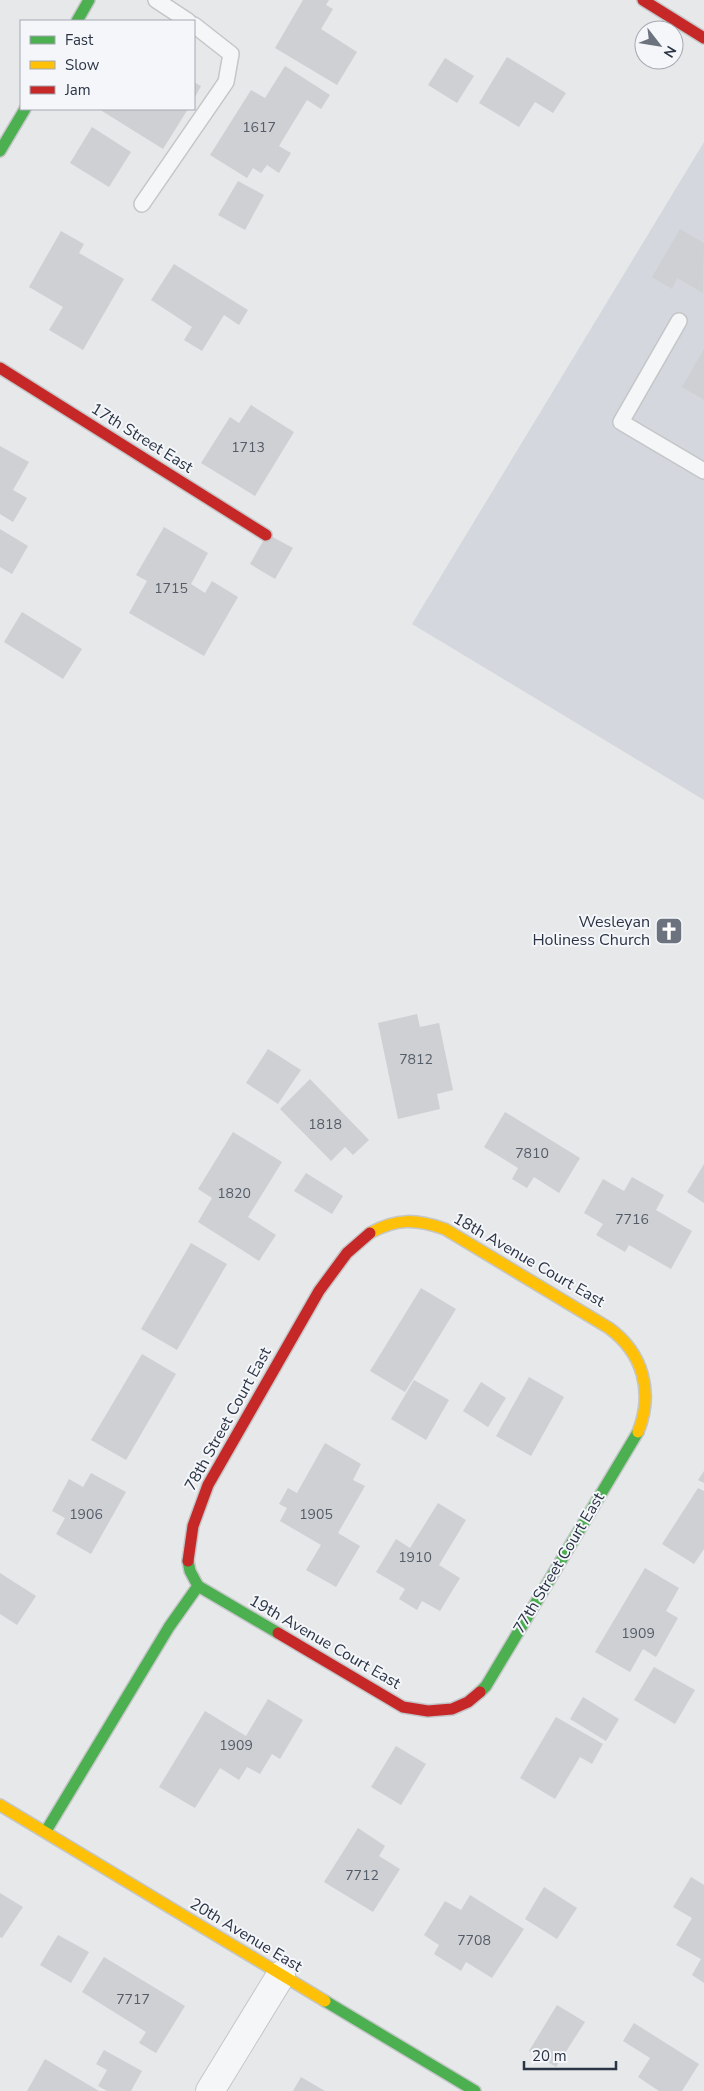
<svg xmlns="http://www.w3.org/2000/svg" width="704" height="2091" font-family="'Nunito Sans',sans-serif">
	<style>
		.built { fill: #d4d7dd }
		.building { fill: #ced0d3 }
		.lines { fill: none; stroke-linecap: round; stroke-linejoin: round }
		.lane-casing { stroke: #c4c6c8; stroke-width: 18 }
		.street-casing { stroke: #c4c6c8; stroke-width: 30 }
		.fast-casing { stroke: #c4c6c8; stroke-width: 14 }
		.slow-casing { stroke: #c4c6c8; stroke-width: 14 }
		.jam-casing { stroke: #c4c6c8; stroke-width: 14 }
		.lane { stroke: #f5f6f7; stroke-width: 15 }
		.street { stroke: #f5f6f7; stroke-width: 28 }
		.fast { stroke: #4caf50; stroke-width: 11 }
		.slow { stroke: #ffc107; stroke-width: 11 }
		.jam { stroke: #c62828; stroke-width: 11 }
		.labels { text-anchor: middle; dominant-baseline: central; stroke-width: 4; stroke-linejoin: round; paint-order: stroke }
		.number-label { font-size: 14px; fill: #545c69 }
		.street-label { font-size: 16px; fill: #2b3445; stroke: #f4f6f9 }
		.poi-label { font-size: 16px; fill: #2b3445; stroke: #f4f6f9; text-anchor: end }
	</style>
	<rect width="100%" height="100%" fill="#e6e8ea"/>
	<path class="built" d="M704 142V800L412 624Z"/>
	<g class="building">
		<path d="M303 0H329L326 5 333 9 321 29 357 52 337 85 275 48Z"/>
		<path d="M507 57 566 93 553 113 535 102 519 127 479 103Z"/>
		<path d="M445 58 474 76 457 103 428 85Z"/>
		<path d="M285 66 330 95 321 109 307 100 279 146 291 153 279 173 267 165 261 173 253 168 247 178 210 155 251 90 265 98Z"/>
		<path d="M194 82 201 86 194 99Z"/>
		<path d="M103 109H188L163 149 102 111Z"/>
		<path d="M92 127 131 152 109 187 70 163Z"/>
		<path d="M238 181 264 195 245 230 218 215Z"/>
		<path d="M680 229 704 243 703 293 677 278 672 289 652 277Z"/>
		<path d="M61 231 84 244 79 253 124 279 83 350 49 330 63 307 29 287Z"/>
		<path d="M174 264 248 310 239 325 224 315 202 351 184 340 192 327 151 300Z"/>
		<path d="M704 349V400L682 387Z"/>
		<path d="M251 405 294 432 255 496 201 463 230 417 239 423Z"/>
		<path d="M0 446 29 462 13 490 27 498 13 522 0 514Z"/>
		<path d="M164 527 208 553 191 584 205 593 212 581 238 597 204 656 129 613 147 581 136 575Z"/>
		<path d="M0 529 28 546 12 574 0 567Z"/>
		<path d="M267 534 293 548 275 579 250 564Z"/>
		<path d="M22 612 82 649 63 679 4 642Z"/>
		<path d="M417 1014 420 1027 439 1023 453 1090 437 1094 440 1109 398 1119 378 1023Z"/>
		<path d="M268 1049 301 1070 278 1104 246 1083Z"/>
		<path d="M310 1079 369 1140 353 1155 345 1147 331 1161 280 1109Z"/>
		<path d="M505 1112 580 1158 559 1193 534 1177 527 1188 512 1179 518 1168 484 1147Z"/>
		<path d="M233 1132 282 1162 248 1217 276 1235 259 1261 198 1222 212 1198 198 1189Z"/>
		<path d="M704 1164V1203L687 1192Z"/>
		<path d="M306 1173 343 1196 332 1214 294 1191Z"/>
		<path d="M632 1177 664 1195 656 1210 692 1231 671 1269 629 1245 625 1252 596 1235 603 1224 584 1213 603 1179 624 1191Z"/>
		<path d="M191 1243 227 1264 177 1350 141 1329Z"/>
		<path d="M421 1288 456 1309 405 1392 370 1371Z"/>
		<path d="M142 1354 176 1374 126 1460 91 1440Z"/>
		<path d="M529 1377 564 1397 531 1456 496 1436Z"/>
		<path d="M414 1380 449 1400 426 1440 391 1419Z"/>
		<path d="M481 1382 506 1398 488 1427 463 1411Z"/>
		<path d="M325 1443 361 1464 353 1480 365 1486 338 1533 360 1546 336 1587 306 1570 321 1545 280 1521 287 1508 279 1504 288 1488 297 1493Z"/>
		<path d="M704 1471V1483L698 1480Z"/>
		<path d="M91 1473 126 1492 91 1554 56 1534 65 1518 52 1511 69 1479 83 1487Z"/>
		<path d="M698 1488 704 1491V1549L694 1564 662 1544Z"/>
		<path d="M438 1503 466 1520 439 1565 460 1578 440 1611 422 1601 417 1610 399 1599 405 1589 376 1572 396 1539 410 1548Z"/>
		<path d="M645 1568 679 1588 666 1611 678 1618 656 1657 643 1649 630 1672 595 1652Z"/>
		<path d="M0 1573 36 1596 17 1625 0 1614Z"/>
		<path d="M654 1667 695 1690 675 1724 634 1700Z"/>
		<path d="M583 1697 619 1719 606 1741 570 1719Z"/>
		<path d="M268 1699 303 1720 280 1759 272 1754 260 1774 247 1767 239 1780 220 1768 195 1808 159 1787 205 1711 246 1736Z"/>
		<path d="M556 1717 603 1744 592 1764 580 1757 555 1799 520 1778Z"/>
		<path d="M396 1746 426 1764 401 1805 371 1787Z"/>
		<path d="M358 1828 385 1846 379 1856 400 1869 373 1912 324 1882Z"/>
		<path d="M691 1877 704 1885V1983L692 1975 701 1959 676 1945 692 1918 673 1907Z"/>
		<path d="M544 1887 577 1908 557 1939 525 1919Z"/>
		<path d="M0 1893 23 1907 2 1938 0 1937Z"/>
		<path d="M470 1895 524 1929 492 1978 466 1962 461 1971 434 1954 439 1945 424 1935 445 1901 461 1910Z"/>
		<path d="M58 1935 89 1952 71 1983 40 1965Z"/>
		<path d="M104 1957 185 2006 156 2053 139 2043 146 2032 82 1992Z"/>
		<path d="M557 2005 585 2022 556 2067 529 2051Z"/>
		<path d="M634 2023 699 2064 682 2091H659L638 2077 650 2058 623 2041Z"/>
		<path d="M104 2050 142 2071 131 2091H107L98 2086 107 2070 96 2064Z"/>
		<path d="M45 2059 99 2091H27Z"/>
		<path d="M301 2077 325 2091H293Z"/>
	</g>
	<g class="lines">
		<g class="lane-casing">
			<g id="lane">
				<path d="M156 0 188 21"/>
				<path d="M142 204 226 82 231 54 194 25"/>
				<path d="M679 321 621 422 704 471"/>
			</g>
		</g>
		<g class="street-casing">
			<path id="street" d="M210 2091 281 1975"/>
		</g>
		<g class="fast-casing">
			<g id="fast">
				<path d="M77 21 89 0"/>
				<path d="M0 151 25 109"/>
				<path d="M198 1586 278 1633"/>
				<path d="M480 1692 486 1686 638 1432"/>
				<path d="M46 1831 169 1627 198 1586 190 1571 188 1561"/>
				<path d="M325 2001 475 2091"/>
			</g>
		</g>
		<g class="slow-casing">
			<g id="slow">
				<path d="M370 1233C397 1218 416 1219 445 1229L609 1328C643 1353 654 1392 638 1432"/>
				<path d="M0 1805 325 2001"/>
			</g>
		</g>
		<g class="jam-casing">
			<g id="jam">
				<path d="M643 0 704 38"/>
				<path d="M0 368 266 535"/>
				<path d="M188 1561 193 1526 208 1485 319 1291 347 1253 370 1233"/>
				<path d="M278 1633 403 1707 428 1711 452 1709 468 1702 480 1692"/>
			</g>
		</g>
		<use href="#lane" class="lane"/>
		<use href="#street" class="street"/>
		<use href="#fast" class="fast"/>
		<use href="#slow" class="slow"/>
		<use href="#jam" class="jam"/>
	</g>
	<defs>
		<g id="church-square" transform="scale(1.4375)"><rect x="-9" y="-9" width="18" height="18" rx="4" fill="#6c737f" stroke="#f4f6f9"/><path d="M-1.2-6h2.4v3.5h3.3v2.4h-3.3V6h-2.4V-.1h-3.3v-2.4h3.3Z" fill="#fff"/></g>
	</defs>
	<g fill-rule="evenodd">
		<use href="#church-square" x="669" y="931"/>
	</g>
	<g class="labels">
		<g class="number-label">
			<text x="259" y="127">1617</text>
			<text x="248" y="447">1713</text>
			<text x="171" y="588">1715</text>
			<text x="416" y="1059">7812</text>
			<text x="325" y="1124">1818</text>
			<text x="532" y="1153">7810</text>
			<text x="234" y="1193">1820</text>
			<text x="632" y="1219">7716</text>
			<text x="86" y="1514">1906</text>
			<text x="316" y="1514">1905</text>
			<text x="415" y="1557">1910</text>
			<text x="638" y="1633">1909</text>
			<text x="236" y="1745">1909</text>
			<text x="362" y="1875">7712</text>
			<text x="474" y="1940">7708</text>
			<text x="133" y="1999">7717</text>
		</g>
		<g class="street-label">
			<text transform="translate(142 438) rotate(32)">17th Street East</text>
			<text transform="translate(529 1260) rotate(30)">18th Avenue Court East</text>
			<text transform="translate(228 1419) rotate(-61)">78th Street Court East</text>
			<text transform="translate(559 1563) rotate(-59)">77th Street Court East</text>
			<text transform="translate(325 1642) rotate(30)">19th Avenue Court East</text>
			<text transform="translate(246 1935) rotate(31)">20th Avenue East</text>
		</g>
		<g class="poi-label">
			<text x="650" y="922">Wesleyan<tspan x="650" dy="18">Holiness Church</tspan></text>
		</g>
	</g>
	<rect x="20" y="20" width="175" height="90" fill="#f4f6f9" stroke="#a4a8b1"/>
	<rect x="30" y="36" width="25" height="8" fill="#4caf50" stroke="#a4a8b1"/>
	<text x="65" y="45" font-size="15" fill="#2b3445">Fast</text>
	<rect x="30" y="61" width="25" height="8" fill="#ffc107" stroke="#a4a8b1"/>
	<text x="65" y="70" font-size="15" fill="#2b3445">Slow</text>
	<rect x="30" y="86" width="25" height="8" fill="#c62828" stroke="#a4a8b1"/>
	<text x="65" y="95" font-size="15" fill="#2b3445">Jam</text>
	<g transform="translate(659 45) rotate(121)"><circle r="24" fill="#f4f6f9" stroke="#a4a8b1"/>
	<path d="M0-4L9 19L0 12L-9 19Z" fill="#6c737f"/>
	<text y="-8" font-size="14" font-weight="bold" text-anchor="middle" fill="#2b3445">N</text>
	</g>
	<path d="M524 2061v8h92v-8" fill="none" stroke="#2b3445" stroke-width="2.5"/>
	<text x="532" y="2061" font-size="15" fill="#2b3445" stroke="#f4f6f9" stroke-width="4" paint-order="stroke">20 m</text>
</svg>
